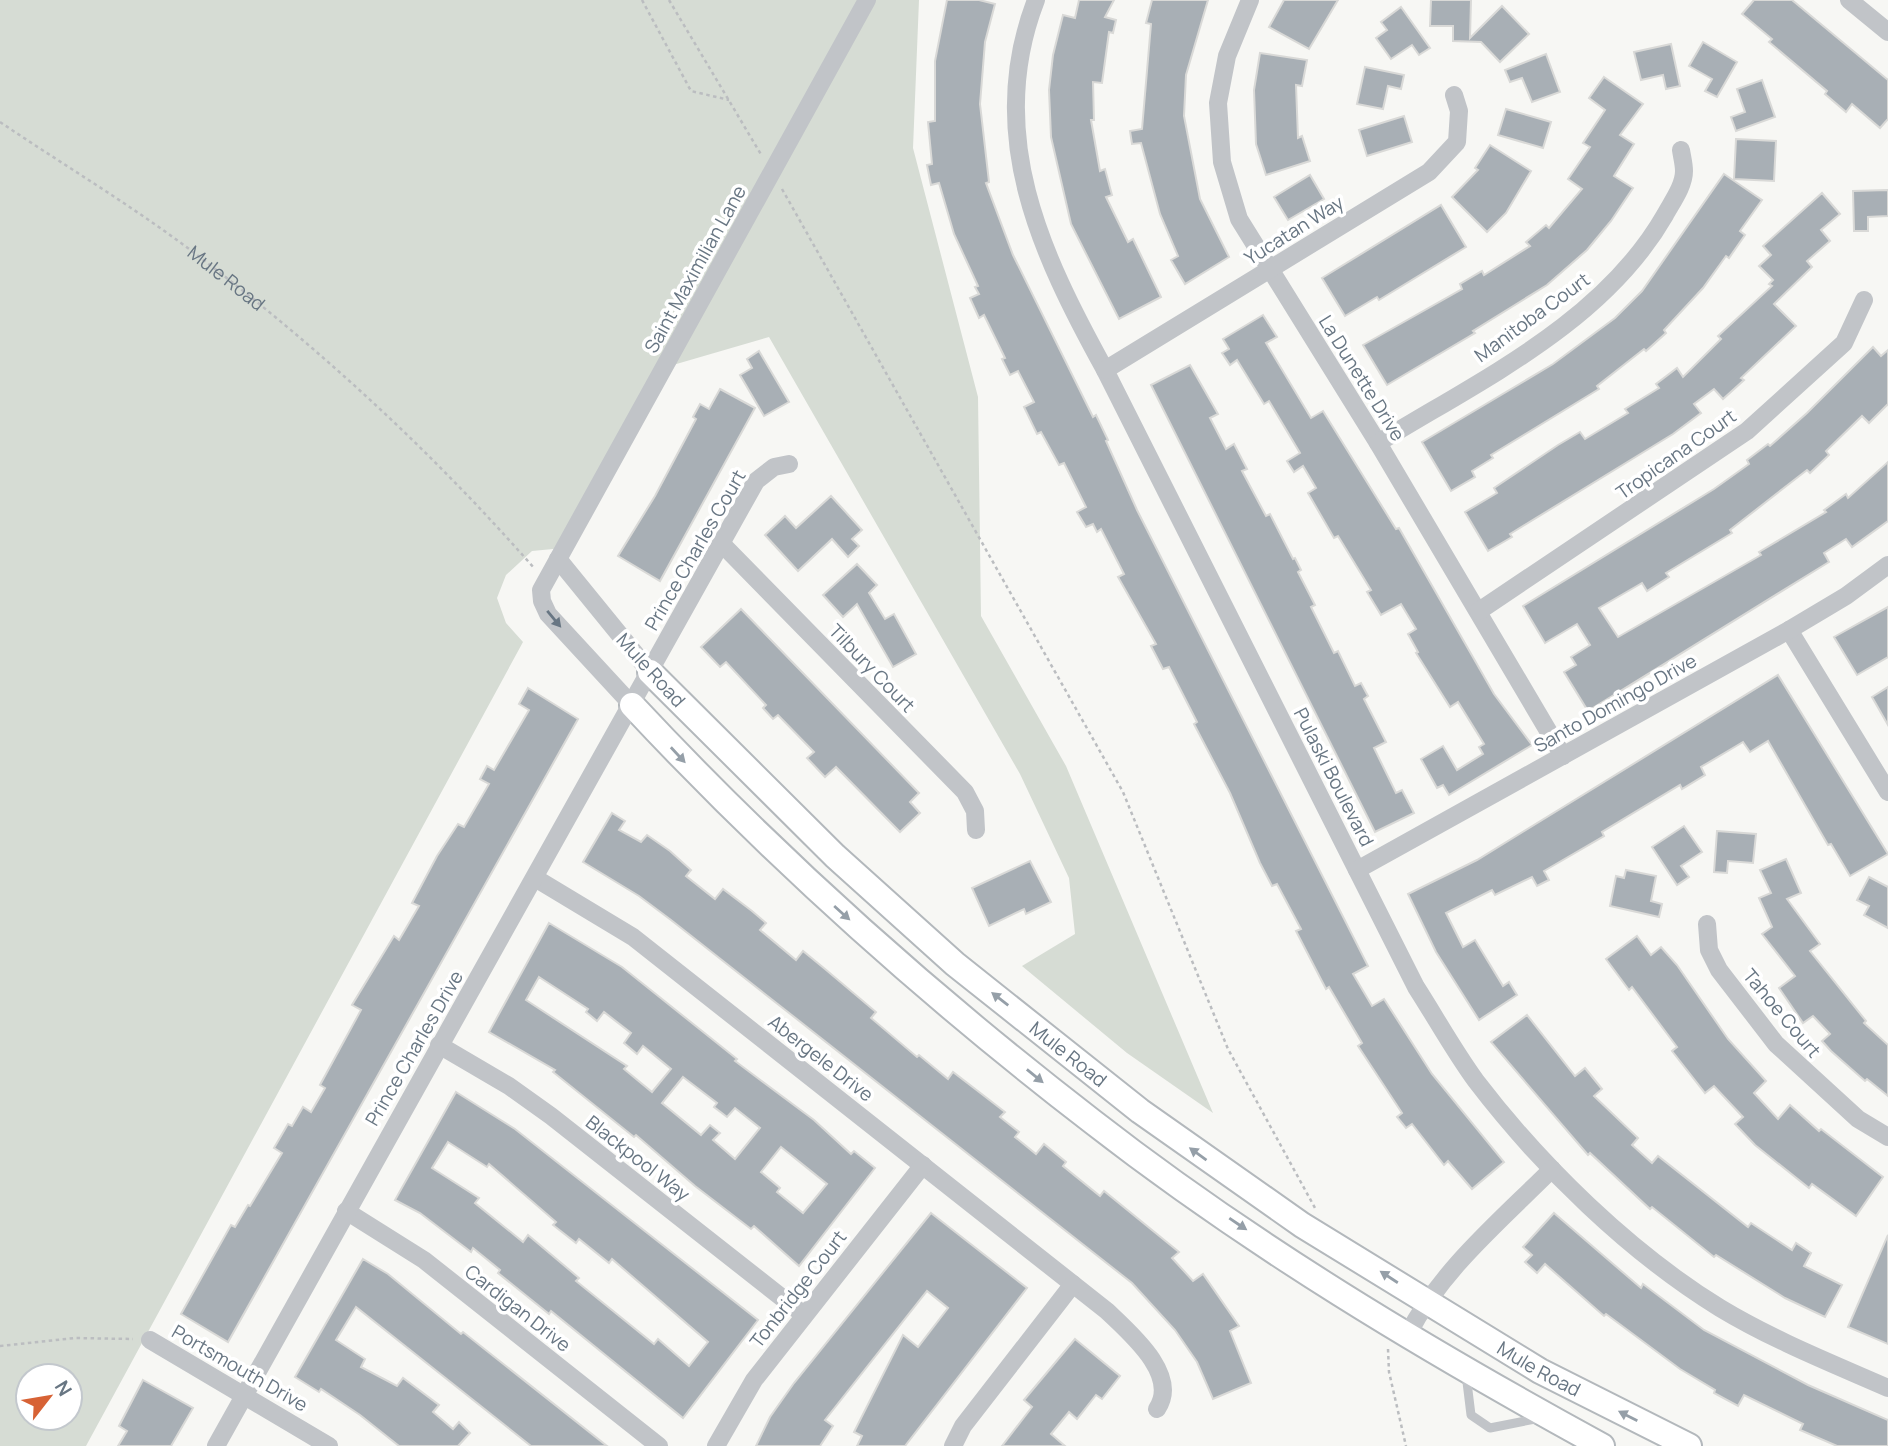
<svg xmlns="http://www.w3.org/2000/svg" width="1888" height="1446" font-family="Manrope,sans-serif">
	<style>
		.green { fill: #d6dcd4; fill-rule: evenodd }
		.building { fill: #a8afb5; stroke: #d9d9d7; stroke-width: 2; fill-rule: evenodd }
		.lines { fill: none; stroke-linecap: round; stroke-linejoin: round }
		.secondary-casing { stroke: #b3b8bc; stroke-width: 28 }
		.path { stroke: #bbbdc0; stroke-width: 2.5; stroke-dasharray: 3.5 3.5; stroke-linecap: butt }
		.lane { stroke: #c1c4c8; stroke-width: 9 }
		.street { stroke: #c1c4c8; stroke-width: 18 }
		.secondary { stroke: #fff; stroke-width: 24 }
		.oneway { fill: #687683 }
		.oneway2 { fill: #959fa8 }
		.labels { text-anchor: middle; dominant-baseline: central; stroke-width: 7; stroke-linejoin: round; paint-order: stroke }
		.street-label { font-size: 19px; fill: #687683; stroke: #fff }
	</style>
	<rect width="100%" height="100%" fill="#f7f7f4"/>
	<path class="green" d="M0 0H919L913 148 978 397 981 616 1066 766 1213 1113 1127 1053 1022 966 1075 934 1069 878 1020 774 769 337 673 365 574 547 532 551 506 575 497 598 506 623 523 642 86 1446H0ZM28 1376H70V1418H28Z"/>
	<g class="building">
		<path d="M947 0H979L995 4 985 42 980 104 989 182 986 183 1013 255 1093 417 1096 415 1108 440 1106 441 1137 510 1368 966 1353 974 1372 1006 1384 999 1432 1074 1504 1162 1472 1189 1448 1161 1444 1165 1412 1124 1406 1128 1397 1117 1402 1113 1358 1046 1362 1043 1329 987 1326 989 1296 931 1301 929 1277 884 1272 886 1260 863 1230 793 1194 724 1197 722 1169 667 1163 669 1151 646 1156 644 1118 577 1124 574 1101 529 1097 532 1093 524 1086 527 1077 512 1086 507 1064 463 1059 465 1041 432 1037 434 1024 407 1034 402 1018 371 1010 375 1002 359 1005 358 984 315 979 318 970 298 979 294 975 287 978 286 954 234 939 183 931 185 927 165 932 164 928 122 935 121V61Z"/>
		<path d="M1079 0H1114L1105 17 1116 20 1113 33 1109 32 1102 83 1093 82 1094 120H1091L1100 171 1105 169 1112 195 1106 197 1128 242 1133 239 1161 297 1119 319 1071 224 1051 137 1049 90 1053 55 1063 15 1075 18Z"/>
		<path d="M1152 0H1208L1186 75 1184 116 1200 199 1229 257 1185 284 1171 260 1178 256 1160 214 1141 143 1132 144 1130 131 1142 129 1151 24 1146 23Z"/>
		<path d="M1284 0H1338L1309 49 1269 27Z"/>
		<path d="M1431 0H1471L1470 38 1502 6 1529 34 1500 62 1481 42 1453 41V26H1430Z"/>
		<path d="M1754 0H1792L1888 80V119L1880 128 1852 104 1846 112 1825 94 1827 91 1769 42 1772 39 1742 14Z"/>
		<path d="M1401 7 1430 48 1419 55 1412 45 1391 59 1376 38 1387 30 1381 22Z"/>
		<path d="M1703 42 1737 62 1717 97 1705 91 1712 79 1689 66Z"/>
		<path d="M1671 44 1680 86 1666 89 1663 75 1641 80 1634 52Z"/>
		<path d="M1260 53 1307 60 1302 86 1296 85 1298 138 1302 136 1310 161 1266 175 1256 144 1254 90Z"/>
		<path d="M1546 54 1560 92 1532 102 1522 78 1510 82 1505 70Z"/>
		<path d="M1365 67 1404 75 1401 89 1388 86 1383 109 1357 104Z"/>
		<path d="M1604 77 1643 104 1620 135 1634 144 1614 176 1633 188 1611 221 1587 250 1547 285 1473 331 1475 333 1387 385 1363 345 1462 289 1460 284 1482 271 1484 275 1530 246 1526 242 1546 225 1549 228 1582 189 1568 179 1590 147 1583 143 1605 110 1589 98Z"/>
		<path d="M1762 80 1775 117 1736 131 1731 117 1745 112 1737 89Z"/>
		<path d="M1506 109 1551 122 1543 148 1498 135Z"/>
		<path d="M1404 116 1412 142 1367 156 1359 130Z"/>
		<path d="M1736 139 1776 141 1774 181 1734 179Z"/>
		<path d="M1490 145 1531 171 1506 213 1487 232 1452 197 1478 170 1475 168Z"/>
		<path d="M1724 174 1762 200 1740 231 1745 235 1729 258 1726 256 1703 288 1664 330 1666 333 1646 351 1644 349 1597 386 1599 389 1491 455 1493 458 1472 471 1475 477 1451 491 1422 442 1553 364 1615 318 1642 291Z"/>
		<path d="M1310 175 1324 199 1288 220 1274 197Z"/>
		<path d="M1888 190V216L1868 217V231H1854L1853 191Z"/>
		<path d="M1822 193 1840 214 1821 230 1830 241 1807 261 1812 267 1774 304 1796 326 1741 378 1744 380 1723 399 1714 389 1694 404 1701 413 1673 434 1510 534 1512 537 1488 551 1465 512 1497 493 1494 488 1558 445 1580 432 1585 439 1628 413 1625 409 1659 388 1656 384 1677 368 1683 377 1721 339 1718 336 1772 286 1769 284 1773 280 1759 266 1771 255 1763 246Z"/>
		<path d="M1441 205 1466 247 1379 300 1377 297 1345 316 1322 278Z"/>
		<path d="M1263 315 1277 337 1266 343 1311 418 1323 411 1396 529 1399 528 1494 694 1532 745 1449 795 1443 785 1437 788 1421 759 1443 746 1457 770 1483 754 1479 747 1484 744 1458 702 1450 707 1416 653 1418 652 1408 634 1416 629 1401 604 1381 615 1367 592 1371 590 1338 536 1334 538 1308 493 1316 488 1303 466 1294 472 1287 461 1300 453 1269 401 1264 404 1237 360 1230 365 1222 353 1229 349 1223 339Z"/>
		<path d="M1873 347 1881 356 1888 350V404L1869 423 1862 416 1826 451 1829 455 1810 473 1807 470 1730 530 1732 533 1666 573 1669 577 1647 591 1642 583 1599 608 1618 637 1761 555 1759 552 1826 512 1824 510 1846 494 1848 498 1888 462V521L1852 547 1846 539 1824 553 1829 562 1588 711 1564 672 1576 665 1571 657 1590 645 1577 624 1545 643 1523 606 1714 489 1749 464 1747 460 1768 444 1770 446 1807 413Z"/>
		<path d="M759 351 789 402 764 416 740 375 752 368 747 359Z"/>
		<path d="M1190 365 1218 414 1210 418 1226 449 1234 444 1247 469 1242 471 1266 516 1270 514 1293 559 1295 558 1301 570 1298 572 1315 605 1311 607 1334 653 1338 651 1355 686 1361 683 1368 696 1364 699 1386 742 1374 748 1396 793 1402 790 1414 813 1375 832 1151 385Z"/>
		<path d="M720 389 755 408 660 581 618 556 655 496 696 419 693 417 700 404 709 409Z"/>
		<path d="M831 496 862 530 852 539 859 546 848 557 832 539 798 571 765 535 785 516 796 528Z"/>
		<path d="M857 564 877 585 869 593 885 619 894 614 916 654 893 667 857 604 843 617 823 595Z"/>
		<path d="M1888 607V657L1857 675 1834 637Z"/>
		<path d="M741 609 919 793 910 802 920 813 900 832 836 767 825 777 807 758 814 752 778 715 773 719 763 708 766 705 726 662 720 667 701 647Z"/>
		<path d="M1778 675 1888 854 1850 876 1831 844 1828 845 1768 741 1750 752 1743 742 1701 767 1705 775 1682 789 1680 785 1602 832 1604 836 1544 871 1549 880 1537 886 1532 877 1495 895 1492 890 1446 913 1463 947 1475 940 1503 986 1509 982 1517 995 1479 1020 1436 952 1408 894 1477 860Z"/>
		<path d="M1888 687V725L1872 697Z"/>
		<path d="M528 688 578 719 228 1342 181 1314 231 1225 235 1227 248 1205 250 1206 282 1153 274 1148 288 1124 292 1126 303 1107 311 1112 325 1088 320 1085 361 1010 352 1005 394 936 399 940 419 906 412 903 437 856 458 824 464 827 489 784 480 779 487 766 494 770 529 710 519 704Z"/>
		<path d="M612 813 625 821 619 830 641 842 647 835 670 851 691 870 686 876 715 899 723 889 752 911 766 923 760 930 796 960 803 951 825 969 876 1012 871 1018 917 1057 919 1055 948 1079 953 1072 983 1095 1005 1112 1000 1117 1019 1132 1015 1137 1036 1154 1044 1144 1066 1162 1063 1166 1100 1196 1104 1191 1179 1252 1172 1258 1193 1281 1203 1274 1239 1326 1230 1331 1251 1383 1213 1399 1197 1362 1175 1330 1132 1283 671 920 639 896 583 862Z"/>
		<path d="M1684 826 1702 852 1681 866 1689 877 1677 885 1652 847Z"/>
		<path d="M1717 831 1756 834 1753 863 1728 861 1727 873 1714 872Z"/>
		<path d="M1786 859 1801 893 1787 899 1820 944 1810 951 1866 1021 1864 1023 1888 1045V1096L1867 1079 1865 1081 1831 1051 1822 1041 1830 1034 1813 1016 1803 1023 1779 988 1795 976 1762 934 1772 927 1759 898 1771 893 1760 870Z"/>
		<path d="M1030 861 1051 902 1026 914 1024 909 989 926 972 888Z"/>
		<path d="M1626 870 1656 876 1651 901 1662 904 1659 917 1610 906 1616 876 1624 878Z"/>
		<path d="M1869 877 1888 887V928L1864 915 1869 906 1857 900Z"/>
		<path d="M549 923 622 967 737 1059 735 1061 814 1120 851 1154 854 1151 875 1168 799 1266 754 1226 751 1229 695 1186 636 1135 634 1137 553 1072 555 1070 489 1032ZM539 977 588 1009 586 1012 597 1021 604 1012 631 1033 624 1043 637 1054 643 1046 671 1069 652 1092 624 1069 627 1066 526 1000ZM683 1077 717 1103 714 1107 727 1117 735 1108 760 1128 735 1159 713 1140 720 1133 710 1125 701 1135 662 1103ZM781 1147 827 1184 803 1213 777 1192 780 1188 761 1172Z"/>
		<path d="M1637 936 1651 955 1661 947 1677 965 1728 1039 1766 1081 1754 1093 1778 1119 1790 1105 1819 1131 1821 1129 1883 1177 1856 1216 1812 1184 1809 1188 1755 1145 1735 1124 1743 1117 1714 1086 1705 1093 1672 1051 1677 1047 1632 987 1629 990 1606 959Z"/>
		<path d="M1527 1015 1575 1076 1585 1068 1602 1089 1594 1096 1638 1138 1632 1145 1652 1163 1658 1156 1748 1227 1751 1223 1792 1250 1796 1243 1811 1253 1804 1266 1842 1285 1825 1317 1785 1298 1716 1255 1714 1257 1652 1207 1650 1209 1590 1153 1588 1155 1491 1042Z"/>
		<path d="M456 1092 515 1129 758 1320 683 1418 551 1311 549 1314 498 1273 500 1270 473 1248 471 1252 420 1213 395 1200ZM448 1142 487 1167 489 1164 556 1222 553 1225 576 1243 579 1239 609 1263 612 1259 708 1342 689 1366 658 1339 654 1344 576 1281 579 1278 528 1235 523 1242 475 1203 479 1198 432 1168Z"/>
		<path d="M931 1213 1027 1288 905 1446H857L862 1436 854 1432 903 1335 918 1347 948 1308 927 1291 825 1420 833 1426 820 1446H756L770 1417 794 1383Z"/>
		<path d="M1554 1213 1641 1288 1643 1284 1704 1330 1808 1385 1888 1420V1446H1837L1800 1430 1803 1424 1744 1395 1738 1406 1714 1393 1715 1390 1680 1369 1606 1314 1604 1316 1545 1264 1537 1273 1525 1262 1532 1255 1523 1247Z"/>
		<path d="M1888 1235V1344L1848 1327Z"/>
		<path d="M363 1259 388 1274 461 1334 463 1332 607 1446H531L356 1307 336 1340 365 1359 361 1367 397 1386 403 1378 439 1405 433 1412 453 1429 459 1422 470 1433 458 1446H399L360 1415 321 1389 319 1392 295 1377Z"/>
		<path d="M1075 1339 1120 1376 1102 1399 1096 1395 1077 1419 1069 1412 1051 1434 1065 1446H1002L1032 1407 1024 1400Z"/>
		<path d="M143 1380 193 1408 171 1446H118L127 1431 119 1426Z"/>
	</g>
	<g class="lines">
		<g class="secondary-casing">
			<g id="secondary">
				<path id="s2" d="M650 672 835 856 955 964 1140 1111 1302 1225 1540 1371 1689 1446"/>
				<path d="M632 705C774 857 928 995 1093 1122 1251 1245 1426 1350 1602 1446"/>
			</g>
		</g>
		<g class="path">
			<path d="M642 0 691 91 729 100"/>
			<path d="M669 0 762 156"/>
			<path id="s1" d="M0 122C68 168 141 211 206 262 325 353 435 455 534 568"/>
			<path d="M782 189 1123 792 1228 1049 1315 1208"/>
			<path d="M0 1346 75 1338 133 1339"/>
			<path d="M1388 1349 1389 1372 1406 1446"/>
		</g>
		<path class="lane" d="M1466 1374 1471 1415 1490 1428 1540 1418"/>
		<g class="street">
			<path d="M1036 0C984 134 1041 254 1105 370L1416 987C1436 1018 1454 1051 1476 1081 1541 1166 1629 1252 1720 1308 1773 1340 1831 1363 1888 1388"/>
			<path d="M1250 0 1227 56 1218 103 1222 162 1239 219 1378 443 1563 756"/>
			<path d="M1849 0 1888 32"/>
			<path d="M1105 370 1429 172 1457 142 1459 111 1454 95"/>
			<path d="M1378 443C1480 380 1603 323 1665 215 1672 202 1684 186 1684 171 1684 164 1682 157 1681 150"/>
			<path d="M721 543 965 792 975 811 976 830"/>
			<path d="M558 559 650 672"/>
			<path d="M1479 611 1747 431 1844 343 1864 300"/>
			<path d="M1789 630 1888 792"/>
			<path d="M632 705 548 614 542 601 541 590 867 0"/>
			<path d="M1357 870 1789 630 1846 596 1888 565"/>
			<path d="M535 878 633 937 1107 1311C1130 1333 1180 1375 1157 1409"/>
			<path d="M1707 924 1709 950 1719 970 1776 1044 1858 1119 1888 1137"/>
			<path d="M439 1045 509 1086 551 1116 804 1315"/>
			<path d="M346 1211 424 1260 659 1446"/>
			<path d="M1408 1334C1442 1269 1500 1221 1552 1169"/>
			<path d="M150 1340 329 1446"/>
			<path d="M216 1446 756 481 774 467 789 464"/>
			<path d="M716 1446 754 1380 923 1165"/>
			<path d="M953 1446 963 1426 1073 1284"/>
		</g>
		<use href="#secondary" class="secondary"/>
	</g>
	<defs><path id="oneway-solid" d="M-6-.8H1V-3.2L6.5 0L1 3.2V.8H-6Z" transform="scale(1.75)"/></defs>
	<use class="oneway" href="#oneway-solid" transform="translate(554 619) rotate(50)"/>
	<g class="oneway2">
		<use href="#oneway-solid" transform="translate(678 755) rotate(47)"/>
		<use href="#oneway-solid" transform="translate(842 913) rotate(42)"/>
		<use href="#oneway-solid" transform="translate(1000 999) rotate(-142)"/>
		<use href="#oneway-solid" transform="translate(1035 1076) rotate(39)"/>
		<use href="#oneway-solid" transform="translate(1198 1154) rotate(-144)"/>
		<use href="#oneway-solid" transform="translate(1238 1224) rotate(34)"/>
		<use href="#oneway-solid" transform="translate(1389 1277) rotate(-147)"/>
		<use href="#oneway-solid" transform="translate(1628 1416) rotate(-153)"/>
	</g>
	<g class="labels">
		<g class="street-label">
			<text transform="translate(1294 230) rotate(-32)">Yucatan Way</text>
			<text transform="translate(695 269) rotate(-61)">Saint Maximilian Lane</text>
			<text stroke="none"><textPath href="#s1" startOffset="275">Mule Road</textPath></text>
			<text transform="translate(1532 317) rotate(-36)">Manitoba Court</text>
			<text transform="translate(1362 378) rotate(58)">La Dunette Drive</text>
			<text transform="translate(1676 454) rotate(-35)">Tropicana Court</text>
			<text transform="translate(695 550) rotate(-60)">Prince Charles Court</text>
			<text transform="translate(872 668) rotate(46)">Tilbury Court</text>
			<text transform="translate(651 670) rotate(48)">Mule Road</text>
			<text transform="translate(1615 703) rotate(-29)">Santo Domingo Drive</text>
			<text transform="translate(1334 777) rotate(63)">Pulaski Boulevard</text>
			<text transform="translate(1782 1013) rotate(50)">Tahoe Court</text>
			<text transform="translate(414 1048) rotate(-60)">Prince Charles Drive</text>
			<text stroke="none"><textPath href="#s2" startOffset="567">Mule Road</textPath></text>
			<text transform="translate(821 1058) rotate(38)">Abergele Drive</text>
			<text transform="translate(638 1158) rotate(38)">Blackpool Way</text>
			<text transform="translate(798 1289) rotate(-52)">Tonbridge Court</text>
			<text transform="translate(518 1308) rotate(38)">Cardigan Drive</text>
			<text transform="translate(240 1368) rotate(30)">Portsmouth Drive</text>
			<text stroke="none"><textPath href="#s2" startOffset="1134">Mule Road</textPath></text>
		</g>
	</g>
	<g transform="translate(49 1397) rotate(59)"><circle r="33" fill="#ffffff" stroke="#c3c8cd" stroke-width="2"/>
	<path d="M0-5L12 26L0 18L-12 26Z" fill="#d76235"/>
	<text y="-10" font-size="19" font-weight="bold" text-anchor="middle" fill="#687683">N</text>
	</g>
</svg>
